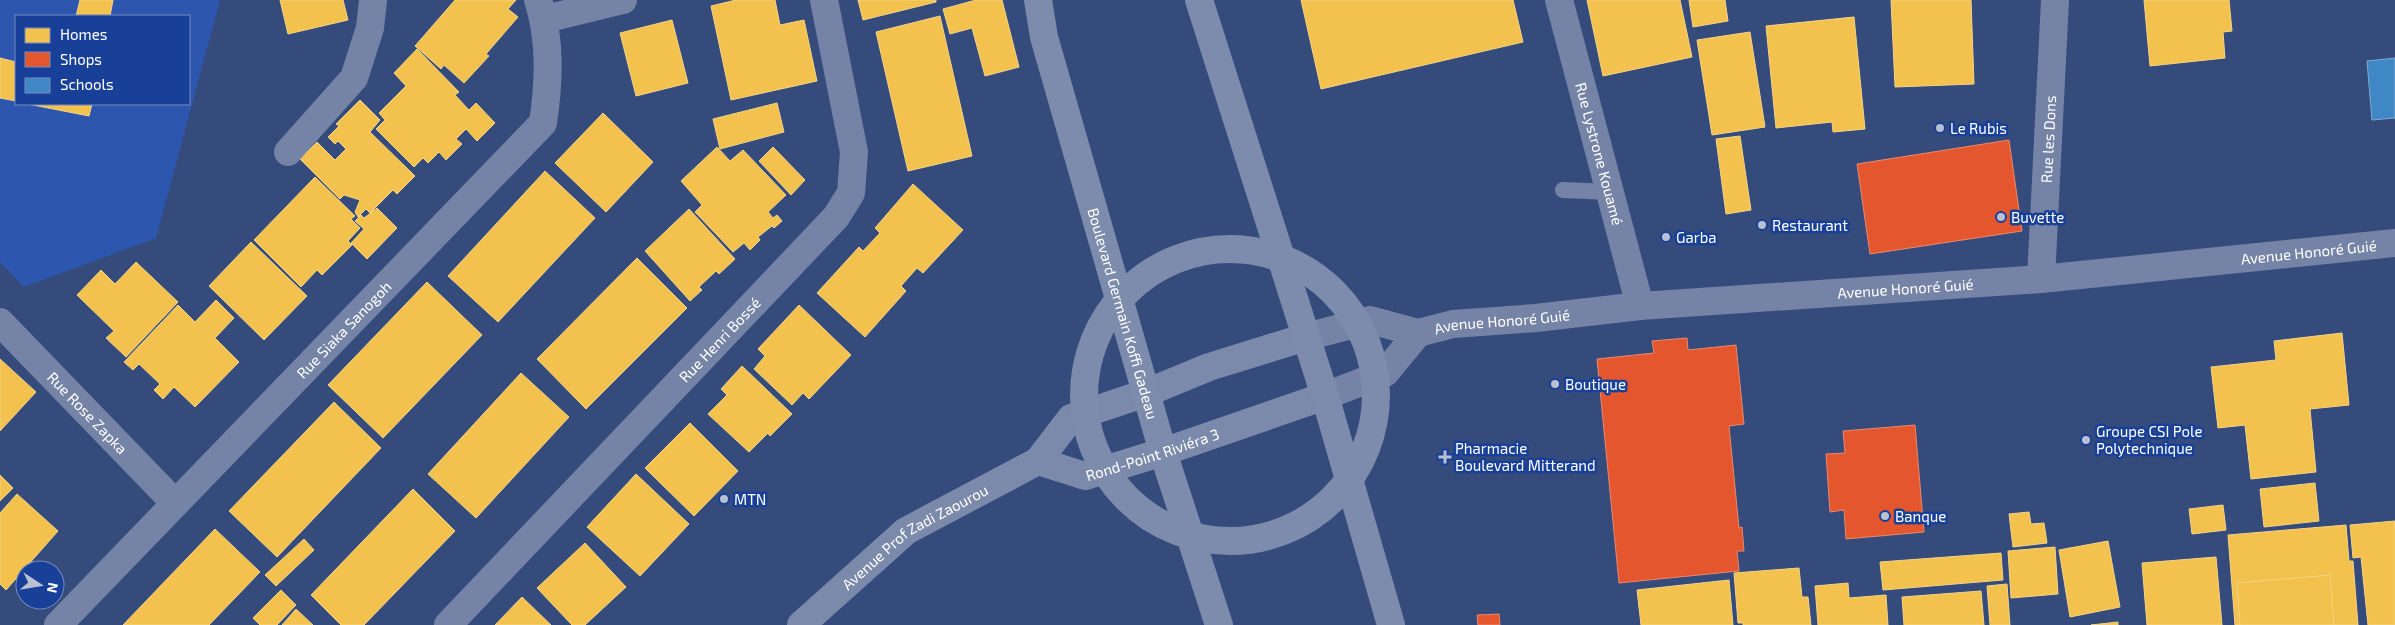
<svg xmlns="http://www.w3.org/2000/svg" width="2395" height="625" font-family="'Exo 2',sans-serif">
	<style>
		.green { fill: #2d57af; fill-rule: evenodd }
		.homes { fill: #f2c14e; stroke: #f6d483 }
		.shops { fill: #e4572e; stroke: #ec896d }
		.schools { fill: #3f88c5; stroke: #79acd6 }
		.lines { fill: none; stroke-linecap: round; stroke-linejoin: round }
		.service { stroke: #7584a6; stroke-width: 16 }
		.minor { stroke: #7584a6; stroke-width: 28 }
		.tertiary { stroke: #7584a6; stroke-width: 28 }
		.secondary { stroke: #7b89aa; stroke-width: 28 }
		.primary { stroke: #7d8cac; stroke-width: 28 }
		.poi-dot { fill: #b8c0d1; stroke: #184099; stroke-width: 2 }
		.labels { text-anchor: middle; dominant-baseline: central; stroke-width: 5; stroke-linejoin: round; paint-order: stroke }
		.poi-label { font-size: 15px; fill: #fff; stroke: #184099; text-anchor: start }
		.street-label { font-size: 15px; fill: #fff; stroke: #184099 }
	</style>
	<rect width="100%" height="100%" fill="#354b7c"/>
	<path class="green" d="M0 0H220L156 238 24 287 0 262ZM16 16H189V104H16Z"/>
	<g class="homes">
		<path d="M80 0H113L110 16H76Z"/>
		<path d="M280 0H343L348 20 288 34Z"/>
		<path d="M455 0H516L508 9 518 17 486 54 489 56 464 83 444 65 441 69 415 46Z"/>
		<path d="M736 0H775L780 25 804 20 817 81 731 100 711 6Z"/>
		<path d="M858 0H936V2L863 20Z"/>
		<path d="M976 0H1002L1019 67 985 76 972 28 950 34 943 9Z"/>
		<path d="M1301 0H1513L1523 42 1321 89Z"/>
		<path d="M1587 0H1680L1692 57 1603 76Z"/>
		<path d="M1689 0H1725L1728 21 1693 27Z"/>
		<path d="M1891 0H1971L1974 84 1895 87Z"/>
		<path d="M2144 0H2229L2232 31 2223 32 2225 58 2150 66Z"/>
		<path d="M940 16 972 156 908 171 876 32Z"/>
		<path d="M1854 17 1865 129 1833 132 1832 122 1776 128 1766 26Z"/>
		<path d="M672 20 688 83 636 96 620 33Z"/>
		<path d="M1750 32 1765 127 1712 135 1697 40Z"/>
		<path d="M417 49 459 92 455 95 469 110 476 103 495 123 477 141 466 129 456 139 462 144 446 160 439 152 428 163 423 158 414 167 376 129 385 120 379 113 406 86 394 73Z"/>
		<path d="M0 58 16 62V101L0 98Z"/>
		<path d="M360 100 380 120 370 132 415 176 397 194 393 190 370 213 366 209 358 217 355 212 360 200 344 195 340 199 300 159 317 142 335 160 346 149 338 141 335 144 328 137 339 126 336 124Z"/>
		<path d="M777 103 784 132 720 149 713 119Z"/>
		<path d="M28 104H92L89 116Z"/>
		<path d="M603 113 653 162 606 212 555 163Z"/>
		<path d="M1740 136 1751 210 1726 214 1716 139Z"/>
		<path d="M717 147 730 161 743 150 786 195 768 212 773 218 777 215 782 221 774 228 772 226 758 237 760 240 750 250 744 243 733 252 695 212 702 205 681 181Z"/>
		<path d="M773 147 805 180 791 195 759 161Z"/>
		<path d="M545 171 595 218 498 322 448 276Z"/>
		<path d="M315 177 355 216 351 219 360 228 348 241 352 245 322 275 317 270 301 287 254 240Z"/>
		<path d="M913 184 963 230 923 273 917 268 901 286 906 291 865 337 817 293 859 247 863 251 880 233 875 228Z"/>
		<path d="M377 208 397 228 367 259 351 243 364 229 355 221 361 215 364 218Z"/>
		<path d="M689 209 735 259 719 274 716 271 699 287 702 290 690 301 645 251Z"/>
		<path d="M251 242 307 296 264 340 209 286Z"/>
		<path d="M637 258 687 308 586 409 537 359Z"/>
		<path d="M136 262 178 302 126 357 106 338 114 331 77 295 101 270 115 284Z"/>
		<path d="M427 282 482 335 383 438 328 385Z"/>
		<path d="M216 300 234 318 215 338 239 362 195 407 174 387 163 399 154 390 160 384 139 364 133 370 124 362 178 305 195 322Z"/>
		<path d="M799 305 851 355 809 399 803 393 792 405 754 369 765 356 758 349Z"/>
		<path d="M2342 333 2349 405 2310 409 2316 472 2251 479 2245 425 2218 428 2211 367 2276 360 2274 341Z"/>
		<path d="M0 359 36 392 0 431Z"/>
		<path d="M742 366 792 414 770 436 768 433 749 452 708 414 727 395 721 389Z"/>
		<path d="M521 373 569 417 476 518 428 474Z"/>
		<path d="M334 402 381 448 277 557 229 511Z"/>
		<path d="M690 423 738 471 694 516 645 468Z"/>
		<path d="M636 474 689 524 640 576 587 527Z"/>
		<path d="M0 475 13 488 0 501Z"/>
		<path d="M2315 483 2319 521 2264 527 2260 489Z"/>
		<path d="M413 489 455 531 364 625H341L311 595Z"/>
		<path d="M17 494 58 531 6 590 0 584V513Z"/>
		<path d="M2223 505 2226 530 2192 534 2189 509Z"/>
		<path d="M2029 512 2031 524 2044 523 2047 543 2013 547 2009 514Z"/>
		<path d="M2395 521V625H2368L2361 557 2353 558 2350 525Z"/>
		<path d="M2346 525 2349 561H2353L2358 625H2235L2228 535Z"/>
		<path d="M215 529 260 572 209 625H123Z"/>
		<path d="M304 539 314 550 276 586 265 575Z"/>
		<path d="M2108 541 2120 607 2070 617 2059 550Z"/>
		<path d="M585 543 626 587 585 625H572L537 588Z"/>
		<path d="M2055 547 2058 594 2011 598 2008 551Z"/>
		<path d="M2001 553 2003 580 1883 590 1880 562Z"/>
		<path d="M2216 557 2222 625H2147L2142 563Z"/>
		<path d="M1799 568 1802 597H1808L1811 625H1743V623H1738L1734 573Z"/>
		<path d="M2330 575 2334 625H2240L2237 583Z"/>
		<path d="M1729 580 1733 625H1641L1637 590Z"/>
		<path d="M1848 583 1849 598 1886 595 1888 625H1818L1815 586Z"/>
		<path d="M2007 584 2010 625H1990L1987 586Z"/>
		<path d="M281 590 296 605 277 625H260L253 618Z"/>
		<path d="M1981 591 1984 625H1904L1902 597Z"/>
		<path d="M522 597 551 625H495Z"/>
		<path d="M296 609 313 625H282Z"/>
		<path d="M2118 622V625H2091Z"/>
	</g>
	<g class="shops">
		<path d="M2009 140 2022 231 1870 254 1857 164Z"/>
		<path d="M1687 338 1688 350 1736 345 1744 424 1729 426 1739 528 1742 527 1744 551H1737L1739 571 1619 583 1597 359 1654 353 1652 341Z"/>
		<path d="M1915 425 1924 532 1846 539 1844 510 1830 512 1826 454 1845 453 1843 431Z"/>
		<path d="M1499 614 1500 625H1478L1477 615Z"/>
	</g>
	<path class="schools" d="M2395 58V118L2372 120 2367 61Z"/>
	<g class="lines">
		<path class="service" d="M1563 190 1610 192"/>
		<g class="minor">
			<path id="s1" d="M1559 0 1640 306"/>
			<path d="M545 19 623 0"/>
			<path d="M288 152 354 78 370 28 373 0"/>
			<path id="s2" d="M2041 279 2055 0"/>
			<path id="s3" d="M0 322 175 503"/>
			<path id="s4" d="M58 625 543 123C549 82 551 40 538 0"/>
			<path id="s5" d="M448 625 836 217 851 193 854 152 824 0"/>
		</g>
		<g class="tertiary">
			<path id="s6" d="M1306 337 1370 320 1418 333 1453 324 1536 318 1640 306 2041 279 2395 243"/>
			<path d="M1325 396 1385 373 1418 333"/>
		</g>
		<g class="secondary">
			<path id="s7" d="M1038 461 1085 476 1163 452 1325 396"/>
			<path id="s8" d="M801 625 906 531 1038 461 1071 418 1146 393 1209 367 1306 337"/>
		</g>
		<g class="primary">
			<path id="s9" d="M1038 0 1044 37 1163 452 1219 625"/>
			<path d="M1199 0 1325 396 1391 625"/>
			<circle cx="1230" cy="395" r="146"/>
		</g>
	</g>
	<g class="poi-dot">
		<circle cx="1940" cy="128" r="5"/>
		<circle cx="2001" cy="217" r="5"/>
		<circle cx="1762" cy="225" r="5"/>
		<circle cx="1666" cy="237" r="5"/>
		<circle cx="1555" cy="384" r="5"/>
		<circle cx="2086" cy="440" r="5"/>
		<path d="M1442.5 449.5h5v5h5v5h-5v5h-5v-5h-5v-5h5z"/>
		<circle cx="724" cy="499" r="5"/>
		<circle cx="1885" cy="516" r="5"/>
	</g>
	<g class="labels">
		<g class="poi-label">
			<text x="1950" y="128">Le Rubis</text>
			<text x="2011" y="217">Buvette</text>
			<text x="1772" y="225">Restaurant</text>
			<text x="1676" y="237">Garba</text>
			<text x="1565" y="384">Boutique</text>
			<text x="2096" y="431">Groupe CSI Pole<tspan x="2096" dy="17">Polytechnique</tspan></text>
			<text x="1455" y="448">Pharmacie<tspan x="1455" dy="17">Boulevard Mitterand</tspan></text>
			<text x="734" y="499">MTN</text>
			<text x="1895" y="516">Banque</text>
		</g>
		<g class="street-label">
			<text stroke="none"><textPath href="#s2" startOffset="140">Rue les Dons</textPath></text>
			<text stroke="none"><textPath href="#s1" startOffset="159">Rue Lystrone Kouamé</textPath></text>
			<text stroke="none"><textPath href="#s6" startOffset="1011">Avenue Honoré Guié</textPath></text>
			<text stroke="none"><textPath href="#s6" startOffset="606">Avenue Honoré Guié</textPath></text>
			<text stroke="none"><textPath href="#s9" startOffset="325">Boulevard Germain Koffi Gadeau</textPath></text>
			<text stroke="none"><textPath href="#s6" startOffset="201">Avenue Honoré Guié</textPath></text>
			<text stroke="none"><textPath href="#s4" startOffset="411">Rue Siaka Sanogoh</textPath></text>
			<text stroke="none"><textPath href="#s5" startOffset="394">Rue Henri Bossé</textPath></text>
			<text stroke="none"><textPath href="#s3" startOffset="126">Rue Rose Zapka</textPath></text>
			<text stroke="none"><textPath href="#s7" startOffset="120">Rond-Point Riviéra 3</textPath></text>
			<text stroke="none"><textPath href="#s8" startOffset="145">Avenue Prof Zadi Zaourou</textPath></text>
		</g>
	</g>
	<rect x="15" y="15" width="175" height="90" fill="#184099" stroke="#748cc2"/>
	<rect x="25" y="28" width="25" height="15" fill="#f2c14e" stroke="#748cc2"/>
	<text x="60" y="40" font-size="15" fill="#ffffff">Homes</text>
	<rect x="25" y="52" width="25" height="15" fill="#e4572e" stroke="#748cc2"/>
	<text x="60" y="65" font-size="15" fill="#ffffff">Shops</text>
	<rect x="25" y="78" width="25" height="15" fill="#3f88c5" stroke="#748cc2"/>
	<text x="60" y="90" font-size="15" fill="#ffffff">Schools</text>
	<g transform="translate(40 585) rotate(102)"><circle r="24" fill="#184099" stroke="#748cc2"/>
	<path d="M0-4L9 19L0 12L-9 19Z" fill="#b8c0d1"/>
	<text y="-8" font-size="14" font-weight="bold" text-anchor="middle" fill="#ffffff">N</text>
	</g>
</svg>
